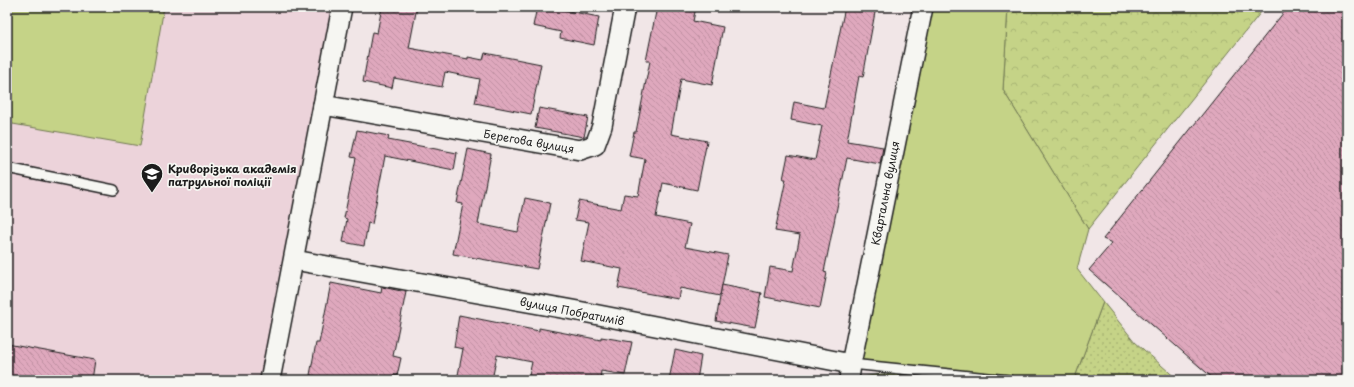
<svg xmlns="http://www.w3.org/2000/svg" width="1354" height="387" font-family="'Playpen Sans',sans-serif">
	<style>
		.built { fill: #ecd3da }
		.grass { fill: url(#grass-dots); stroke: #707852 }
		.forest { fill: url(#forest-crowns); stroke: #707852 }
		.garden { fill: #c5d387; stroke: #707852 }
		.building { fill: url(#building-back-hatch); stroke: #1c1c1c }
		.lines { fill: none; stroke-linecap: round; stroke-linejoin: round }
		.service-casing { stroke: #1c1c1c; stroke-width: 12 }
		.minor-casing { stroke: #1c1c1c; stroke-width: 22 }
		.service { stroke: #f6f6f2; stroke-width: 9 }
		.minor { stroke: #f6f6f2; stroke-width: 19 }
		.labels { text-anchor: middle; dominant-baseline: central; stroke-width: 3.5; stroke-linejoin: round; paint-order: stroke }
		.street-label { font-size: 11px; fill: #1c1c1c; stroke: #f6f6f2 }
		.poi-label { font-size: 11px; font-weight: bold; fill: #1c1c1c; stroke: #f6f6f2; text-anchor: start }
	</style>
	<defs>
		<pattern id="grass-dots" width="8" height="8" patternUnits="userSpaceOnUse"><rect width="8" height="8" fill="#c5d387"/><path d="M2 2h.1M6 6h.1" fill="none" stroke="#a9b574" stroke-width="1.8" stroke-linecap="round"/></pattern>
		<pattern id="forest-crowns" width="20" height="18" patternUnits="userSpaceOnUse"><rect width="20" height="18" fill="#c5d387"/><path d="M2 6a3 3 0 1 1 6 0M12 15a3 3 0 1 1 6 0" fill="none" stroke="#a9b574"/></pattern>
		<pattern id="building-back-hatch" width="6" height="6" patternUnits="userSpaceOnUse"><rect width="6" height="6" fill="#dfa8bd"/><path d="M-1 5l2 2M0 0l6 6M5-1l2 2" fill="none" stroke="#bf90a2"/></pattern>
	</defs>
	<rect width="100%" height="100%" fill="#f1e6e7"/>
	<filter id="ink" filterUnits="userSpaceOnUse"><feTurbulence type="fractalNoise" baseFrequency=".025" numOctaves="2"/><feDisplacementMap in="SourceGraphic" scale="8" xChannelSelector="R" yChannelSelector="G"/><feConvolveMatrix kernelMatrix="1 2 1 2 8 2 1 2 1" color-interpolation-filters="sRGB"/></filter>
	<g filter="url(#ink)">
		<path class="built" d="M7 7H325L334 9 261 380H7Z"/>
		<path class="grass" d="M1103 302 1135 342 1178 380H1074Z"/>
		<path class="forest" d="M1008 7H1265L1088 229 1003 90Z"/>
		<g class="garden">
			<path d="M7 7H164L140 146 7 123Z"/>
			<path d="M923 7H1008L1003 90 1088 229 1077 269 1103 302 1074 380H1009L851 364Z"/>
			<path d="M882 374 945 380H861L862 377Z"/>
		</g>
		<g class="building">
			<path d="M382 7H417L409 48 468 59V57L483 60 485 53 541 64 531 114 475 103 480 79 445 72 442 87 394 78 392 88 363 82 372 32 377 33Z"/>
			<path d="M537 7H548L599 17 594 45 560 38 561 32 533 26Z"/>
			<path d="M657 7H696L693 21 723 27 712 85 681 79 671 134 707 141 697 190 663 183 656 217 690 224 685 247 728 255 720 296 680 288 678 299 618 288 622 269 581 261 589 222 575 220 579 201 621 209 624 194 638 196 645 159 629 156 634 132H636L650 61H646Z"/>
			<path d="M845 7H876L863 77 859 76 847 141 883 147 880 164 847 158 824 272 827 273 820 308 765 297 770 267 793 271 800 235 775 231 786 179H783L788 155 815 160 822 126 791 120 794 102 824 108Z"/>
			<path d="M1288 7H1347V380H1215L1089 270 1112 243 1103 239Z"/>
			<path d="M539 108 588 117 584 137 535 128Z"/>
			<path d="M357 130 389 136 388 140 457 153 454 170 385 156 372 224 368 223 364 246 343 242 347 219 344 218 356 158 351 157Z"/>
			<path d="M468 149 491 154 478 224 518 232 525 198 550 203 537 269 453 254 463 204 457 203Z"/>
			<path d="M331 283 381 293 382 287 406 292 393 356 401 358 397 376 394 375 393 380H319V377L310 375 316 343H319Z"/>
			<path d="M722 285 762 293 755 328 716 321Z"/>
			<path d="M459 315 539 331V328L601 340V337L632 342 625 375 601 371 600 380H528L532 362 497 355 492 380H457L463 349 454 347Z"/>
			<path d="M7 344 95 360 92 380H7Z"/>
			<path d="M675 350 701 356 697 380H669Z"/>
		</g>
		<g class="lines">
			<g class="service-casing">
				<g id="service">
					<path d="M7 168 114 190"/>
					<path d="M851 364 1009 380"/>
				</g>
			</g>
			<g class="minor-casing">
				<g id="minor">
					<path d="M323 105 580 150 595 145 602 126 625 7"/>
					<path d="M294 260 578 311 851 364"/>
					<path d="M270 380 342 7"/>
					<path d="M849 380 851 364 923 7"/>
				</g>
			</g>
			<use href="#service" class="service"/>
			<use href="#minor" class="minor"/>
		</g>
	</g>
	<defs>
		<g id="university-pin" transform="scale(1.15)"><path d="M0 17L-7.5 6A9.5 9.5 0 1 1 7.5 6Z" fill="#1c1c1c" stroke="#f6f6f2"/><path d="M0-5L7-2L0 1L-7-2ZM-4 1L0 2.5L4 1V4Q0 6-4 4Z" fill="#fff"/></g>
	</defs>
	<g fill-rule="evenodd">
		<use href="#university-pin" x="152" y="174"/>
	</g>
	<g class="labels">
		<g class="street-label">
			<text transform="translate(529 141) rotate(10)">Берегова вулиця</text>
			<text transform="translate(885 193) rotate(-79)">Квартальна вулиця</text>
			<text transform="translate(572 311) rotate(11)">вулиця Побратимів</text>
		</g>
		<g class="poi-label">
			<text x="168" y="168">Криворізька академія<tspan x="168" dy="13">патрульної поліції</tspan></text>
		</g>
	</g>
	<rect width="1354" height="387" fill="none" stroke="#f6f6f2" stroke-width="24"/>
	<rect x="12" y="12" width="1330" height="363" fill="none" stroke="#1c1c1c" stroke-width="1.5" filter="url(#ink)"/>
</svg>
